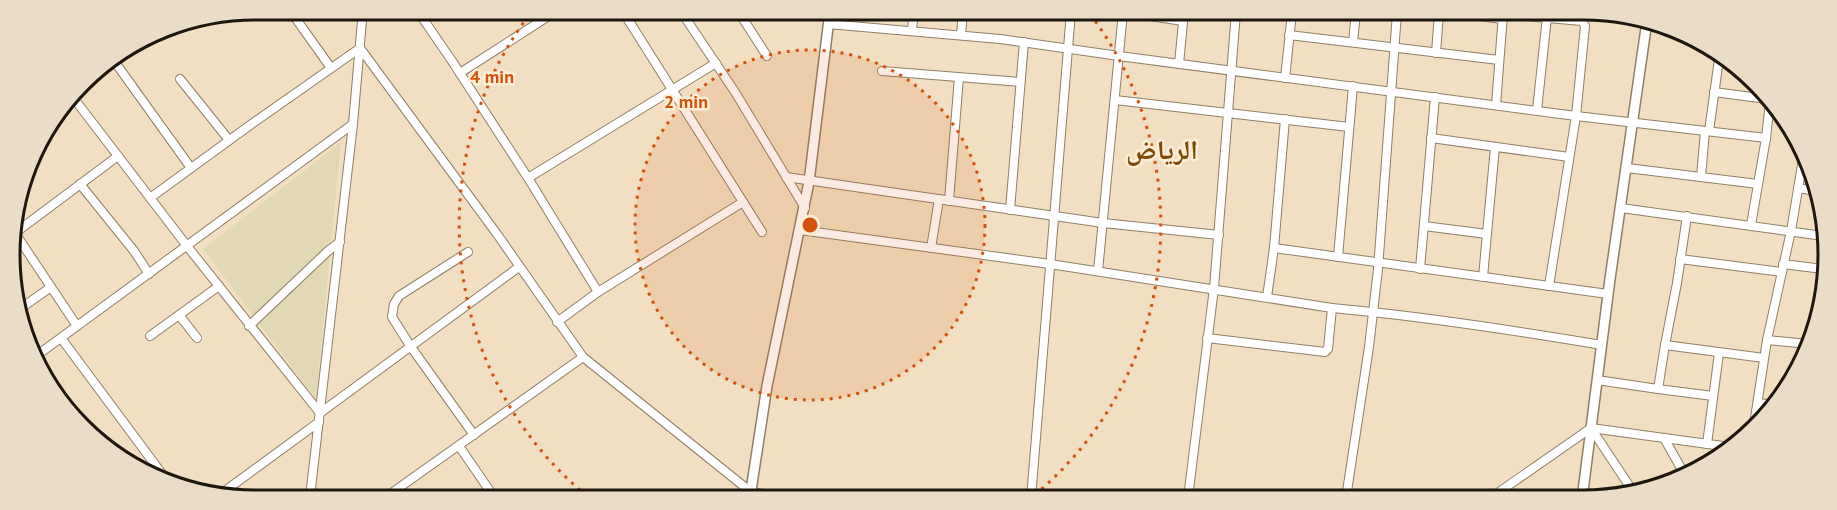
<svg xmlns="http://www.w3.org/2000/svg" width="1837" height="510" font-family="'PT Sans','Noto Naskh Arabic',sans-serif">
	<style>
		.sand { fill: #e2d8b3 }
		.lines { fill: none; stroke-linecap: round; stroke-linejoin: round }
		.minor-casing { stroke: #907f65; stroke-width: 10 }
		.tertiary-casing { stroke: #907f65; stroke-width: 12 }
		.minor { stroke: #fff; stroke-width: 8 }
		.tertiary { stroke: #fff; stroke-width: 9 }
		.ring { fill: none; stroke: #d4520c; stroke-width: 3; stroke-dasharray: 3 6 }
		.labels { text-anchor: middle; dominant-baseline: central; stroke-width: 5; stroke-linejoin: round; paint-order: stroke }
		.district-label { font-size: 27px; font-weight: bold; fill: #7e4a08; stroke: #fcedd6 }
		.rim { fill: none; stroke: #1e170d; stroke-width: 3 }
		.centre { fill: #d4520c; stroke: #fcedd6; stroke-width: 3 }
		.ring-label { font-size: 18px; text-anchor: middle; font-weight: bold; fill: #d4520c; stroke: #fcedd6; stroke-width: 5; stroke-linejoin: round; paint-order: stroke }
	</style>
	<rect width="100%" height="100%" fill="#f2dfc2"/>
	<path class="sand" d="M341 142 316 399 203 249Z"/>
	<g class="lines">
		<g class="minor-casing">
			<g id="minor">
				<path d="M289 9 331 68"/>
				<path d="M417 10 452 61 528 178 598 292"/>
				<path d="M622 10 762 232"/>
				<path d="M680 10 735 92 805 208"/>
				<path d="M738 11 767 56"/>
				<path d="M1124 12 1183 21"/>
				<path d="M1454 13 1503 19"/>
				<path d="M828 24 1000 39 1119 56 1576 116 1766 138 1751 225"/>
				<path d="M912 30 914 11"/>
				<path d="M151 34 165 27"/>
				<path d="M961 35 963 11"/>
				<path d="M1289 35 1499 60"/>
				<path d="M1353 42 1356 13"/>
				<path d="M1436 53 1439 13"/>
				<path d="M112 58 191 168"/>
				<path d="M1179 64 1184 12"/>
				<path d="M882 71 1020 82"/>
				<path d="M460 73 558 10"/>
				<path d="M1285 78 1292 13"/>
				<path d="M180 79 229 140"/>
				<path d="M1714 92 1767 99"/>
				<path d="M72 96 187 246 320 413 519 267"/>
				<path d="M1115 100 1349 127"/>
				<path d="M1496 105 1503 14 1582 21 1585 26 1576 116 1549 286"/>
				<path d="M1537 110 1547 17"/>
				<path d="M1709 131 1720 52"/>
				<path d="M1431 138 1569 157"/>
				<path d="M1766 138 1770 102"/>
				<path d="M1627 168 1758 184"/>
				<path d="M786 177 1103 223 1219 235"/>
				<path d="M1701 177 1705 131"/>
				<path d="M528 178 716 63"/>
				<path d="M80 184 134 251 149 274"/>
				<path d="M1798 188 1817 191"/>
				<path d="M150 198 253 123 360 48 497 234 583 357 751 492 783 497"/>
				<path d="M949 201 959 77"/>
				<path d="M1621 208 1823 236"/>
				<path d="M1010 210 1024 42"/>
				<path d="M1687 216 1677 283 1665 345 1764 358"/>
				<path d="M1424 226 1487 234"/>
				<path d="M800 230 1050 264 1332 308C1422 316 1512 330 1602 345"/>
				<path d="M931 248 939 199"/>
				<path d="M1274 248 1608 294"/>
				<path d="M468 252 399 296 394 304 392 317 411 347 474 435"/>
				<path d="M1338 257 1353 86"/>
				<path d="M1680 259 1782 272"/>
				<path d="M1783 264 1823 269"/>
				<path d="M1420 269 1435 97"/>
				<path d="M1098 271 1123 12"/>
				<path d="M1483 277 1495 147"/>
				<path d="M1267 297 1274 248 1285 119"/>
				<path d="M17 311 51 287"/>
				<path d="M179 315 197 338"/>
				<path d="M557 322 598 292 743 202"/>
				<path d="M77 326 15 233 118 156"/>
				<path d="M249 326 328 251 340 242"/>
				<path d="M1814 327 1823 278"/>
				<path d="M150 336 219 286"/>
				<path d="M61 338 168 482"/>
				<path d="M1207 338 1325 352 1328 349 1332 308"/>
				<path d="M1767 340 1808 344"/>
				<path d="M1665 345 1658 389 1713 396"/>
				<path d="M36 356 353 124"/>
				<path d="M1597 380 1658 389"/>
				<path d="M1758 403 1774 405"/>
				<path d="M1591 428 1634 493"/>
				<path d="M1753 431 1767 340 1791 231 1803 159"/>
				<path d="M1664 438 1686 477"/>
				<path d="M1707 444 1719 353"/>
				<path d="M459 446 494 497"/>
				<path d="M218 496 319 422"/>
				<path d="M310 497 353 124 363 9"/>
				<path d="M386 497 583 357"/>
				<path d="M1031 498 1071 12"/>
				<path d="M1188 498 1214 288 1236 12"/>
				<path d="M1346 498 1369 347 1378 269 1397 13"/>
				<path d="M1489 499 1591 428 1730 447"/>
			</g>
		</g>
		<g class="tertiary-casing">
			<g id="tertiary">
				<path d="M750 497 767 386 809 182 830 11"/>
				<path d="M1582 499 1610 279 1647 21"/>
			</g>
		</g>
		<use href="#minor" class="minor"/>
		<use href="#tertiary" class="tertiary"/>
	</g>
	<circle cx="810" cy="225" r="175" fill="#d4520c" fill-opacity=".12"/>
	<g class="ring">
		<circle cx="810" cy="225" r="175"/>
		<path d="M587 496A351 351 0 0 1 532 11M1090 14A351 351 0 0 1 1031 498"/>
	</g>
	<g class="labels">
		<g class="district-label">
			<text x="1162" y="149">الرياض</text>
		</g>
	</g>
	<path d="M0 0H1837V510H0ZM255 20H1583A235 235 0 0 1 1818 255V255A235 235 0 0 1 1583 490H255A235 235 0 0 1 20 255V255A235 235 0 0 1 255 20Z" fill="#eadcc6" fill-rule="evenodd"/>
	<path class="rim" d="M255 20H1583A235 235 0 0 1 1818 255V255A235 235 0 0 1 1583 490H255A235 235 0 0 1 20 255V255A235 235 0 0 1 255 20Z"/>
	<circle cx="810" cy="225" r="9" class="centre"/>
	<g class="ring-label">
		<text x="492" y="83">4 min</text>
		<text x="686" y="108">2 min</text>
	</g>
</svg>
